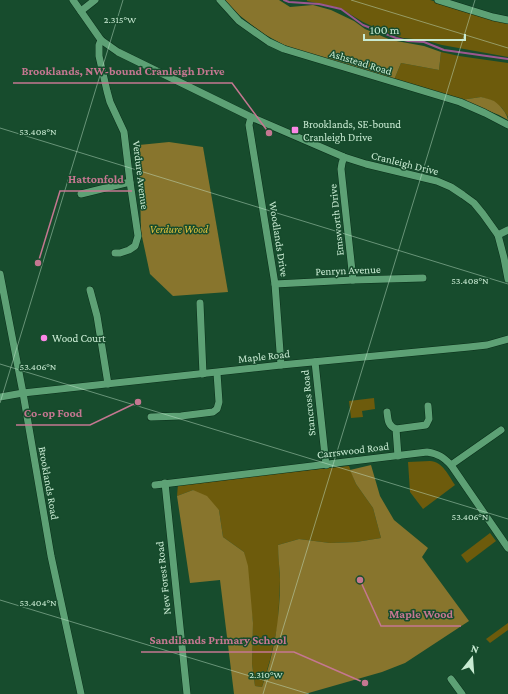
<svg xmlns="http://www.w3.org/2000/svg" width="508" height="694" font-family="'Crimson Pro',serif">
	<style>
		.green { fill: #6d5b0c }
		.forest { fill: #88752d }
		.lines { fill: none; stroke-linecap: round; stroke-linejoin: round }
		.stream { stroke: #9c578f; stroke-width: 2 }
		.minor-casing { stroke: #0a2f1a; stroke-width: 8 }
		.minor { stroke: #5da175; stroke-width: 7 }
		.ticks { fill: none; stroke: #c9ebd3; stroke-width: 1; stroke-opacity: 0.45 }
		.poi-dot { fill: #fb87e6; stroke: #174c2d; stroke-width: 1.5 }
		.labels { text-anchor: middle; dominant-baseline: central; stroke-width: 3; stroke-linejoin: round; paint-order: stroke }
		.street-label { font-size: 11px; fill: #c9ebd3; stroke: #174c2d }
		.poi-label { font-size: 11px; fill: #c9ebd3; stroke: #174c2d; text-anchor: start }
		.park-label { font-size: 11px; font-style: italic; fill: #e1c03d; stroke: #174c2d }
		.ticks-label { font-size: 10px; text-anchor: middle; fill: #c9ebd3; stroke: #174c2d; stroke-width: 3; stroke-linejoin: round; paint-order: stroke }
		.leader { fill: none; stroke: #c57791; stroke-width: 1.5 }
		.callout-dot { fill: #c57791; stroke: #174c2d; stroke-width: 1.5 }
		.callout-label { font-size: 12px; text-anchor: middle; font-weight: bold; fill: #c57791; stroke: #174c2d; stroke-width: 3; stroke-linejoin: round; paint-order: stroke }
	</style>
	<rect width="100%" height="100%" fill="#174c2d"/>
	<g class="green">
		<path d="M307 0H430L493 19 508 23V57L442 45 424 40 403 38 378 29 363 22 340 8 307 1Z"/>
		<path d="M441 52 459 56 508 63V117L502 108 493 101 481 97 461 100 394 80 401 63 439 70Z"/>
		<path d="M374 398 375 409 362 411 363 417 351 418 349 401Z"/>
		<path d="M430 461C442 461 449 476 455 485L423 509 410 492 408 462Z"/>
		<path d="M349 466 356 484 373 508 381 538 356 542 330 543 299 539 278 545 280 581 278 624 270 660 262 687 255 686 252 664 253 623 244 552 223 537 219 510 193 490 177 496 178 484 182 483Z"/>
		<path d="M490 533 496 541 467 563 461 555Z"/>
		<path d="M508 623V630L490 643 486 639Z"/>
	</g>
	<g class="forest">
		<path d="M225 0H279L290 7 313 5 331 10 354 21 365 29 391 40 424 46 441 52 439 70 401 63 394 80 311 55 284 45 262 33 239 15Z"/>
		<path d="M481 97C485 98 490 99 494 101 500 105 507 113 508 120L499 115 461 100Z"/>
		<path d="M169 142 203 147 228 292 173 296 150 274 141 232 139 145Z"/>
		<path d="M371 465 380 496 394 520 428 548 422 557 469 621 405 663 382 672 305 694H234L220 580 190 583 177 496 193 490 207 496 219 510 223 537 244 552 248 566 253 623 252 664 255 686 262 687C274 654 280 618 280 582 280 570 278 558 278 545L299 539 330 543 356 542 381 538 373 508 356 484 350 470Z"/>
	</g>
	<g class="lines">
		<path class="stream" d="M284 0 289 2 319 4 341 9 363 25 396 38 408 41 424 42 444 50 508 59"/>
		<g class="minor-casing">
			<g id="minor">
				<path d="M73 0 101 40 118 52 251 117 344 157 366 164 437 181 451 187 463 195 474 203 483 214 498 235 504 258 508 279"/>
				<path d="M220 0 239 21 269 42 284 49 460 102 485 113 508 125"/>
				<path d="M438 0 493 17 508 20"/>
				<path d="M81 11 95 0"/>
				<path d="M101 40 99 45V56L107 91 110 102 124 132 130 182 138 236 135 246 129 250 120 253H115"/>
				<path d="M251 117 249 125 275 284 281 365"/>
				<path d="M344 157 342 163 341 169 353 280"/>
				<path d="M81 194 130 182"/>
				<path d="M498 235 508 230"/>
				<path d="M0 274 23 393 51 556 81 694"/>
				<path d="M275 284 353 280 423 278"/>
				<path d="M90 290 97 316 108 384"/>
				<path d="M200 303 203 374"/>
				<path d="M315 362 326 465"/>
				<path d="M0 397 23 393 281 365 469 347 487 345 508 339"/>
				<path d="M387 412C388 420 388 426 396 429L398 456"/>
				<path d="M151 417 181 416 213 412 217 409 219 402 217 373"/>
				<path d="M396 429 426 425 429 419 428 406"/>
				<path d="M451 465 501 430"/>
				<path d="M165 483 187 694"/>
				<path d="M155 485 427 452C439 454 443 457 451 465L508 548"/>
				<path d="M451 679 462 694"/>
			</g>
		</g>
		<use href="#minor" class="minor"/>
	</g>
	<path class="ticks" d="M351 0 508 48M0 128 508 284M0 364 508 519M0 403 123 0M0 600 309 694M263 694 475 0"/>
	<g class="poi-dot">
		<rect x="291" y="126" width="8" height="8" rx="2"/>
		<circle cx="44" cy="338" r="4"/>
	</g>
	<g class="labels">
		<g class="street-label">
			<text transform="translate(361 62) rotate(17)">Ashstead Road</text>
			<text transform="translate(405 163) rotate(14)">Cranleigh Drive</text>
			<text transform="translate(141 175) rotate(83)">Verdure Avenue</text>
			<text transform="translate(336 220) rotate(-96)">Emsworth Drive</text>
			<text transform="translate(279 239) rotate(81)">Woodlands Drive</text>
			<text transform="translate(348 270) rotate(-2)">Penryn Avenue</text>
			<text transform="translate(264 356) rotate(-6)">Maple Road</text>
			<text transform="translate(308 403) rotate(-96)">Stancross Road</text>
			<text transform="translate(353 450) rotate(-7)">Carrswood Road</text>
			<text transform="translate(49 483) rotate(80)">Brooklands Road</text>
			<text transform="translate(163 578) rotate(-96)">New Forest Road</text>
		</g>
		<g class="poi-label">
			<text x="303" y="124">Brooklands, SE-bound<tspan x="303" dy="13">Cranleigh Drive</tspan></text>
			<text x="52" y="338">Wood Court</text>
		</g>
		<g class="park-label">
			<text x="179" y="229">Verdure Wood</text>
		</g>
	</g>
	<g class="ticks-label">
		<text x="120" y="23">2.315°W</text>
		<text x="38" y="135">53.408°N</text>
		<text x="470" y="284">53.408°N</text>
		<text x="38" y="370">53.406°N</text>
		<text x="470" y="520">53.406°N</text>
		<text x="38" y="606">53.404°N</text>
		<text x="266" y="678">2.310°W</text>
	</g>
	<path class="leader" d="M269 133L232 83H13M38 263L60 191H132M138 402L90 425H16M360 580L381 626H461M365 683L294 652H141"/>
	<g class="callout-dot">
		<circle cx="269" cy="133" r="4"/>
		<circle cx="38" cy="263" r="4"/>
		<circle cx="138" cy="402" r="4"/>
		<circle cx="360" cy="580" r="4"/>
		<circle cx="365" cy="683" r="4"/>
	</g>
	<g class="callout-label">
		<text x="123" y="75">Brooklands, NW-bound Cranleigh Drive</text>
		<text x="96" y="183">Hattonfold</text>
		<text x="53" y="417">Co-op Food</text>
		<text x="421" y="618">Maple Wood</text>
		<text x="218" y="644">Sandilands Primary School</text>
	</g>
	<g transform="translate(472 658) rotate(17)" stroke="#174c2d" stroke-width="3" paint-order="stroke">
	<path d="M0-3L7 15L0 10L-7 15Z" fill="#c9ebd3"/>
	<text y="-6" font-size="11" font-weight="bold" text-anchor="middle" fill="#c9ebd3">N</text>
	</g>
	<path d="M364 34v6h101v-6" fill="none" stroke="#c9ebd3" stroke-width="2"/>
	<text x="370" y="34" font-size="12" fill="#c9ebd3" stroke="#174c2d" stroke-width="3" paint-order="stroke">100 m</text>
</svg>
